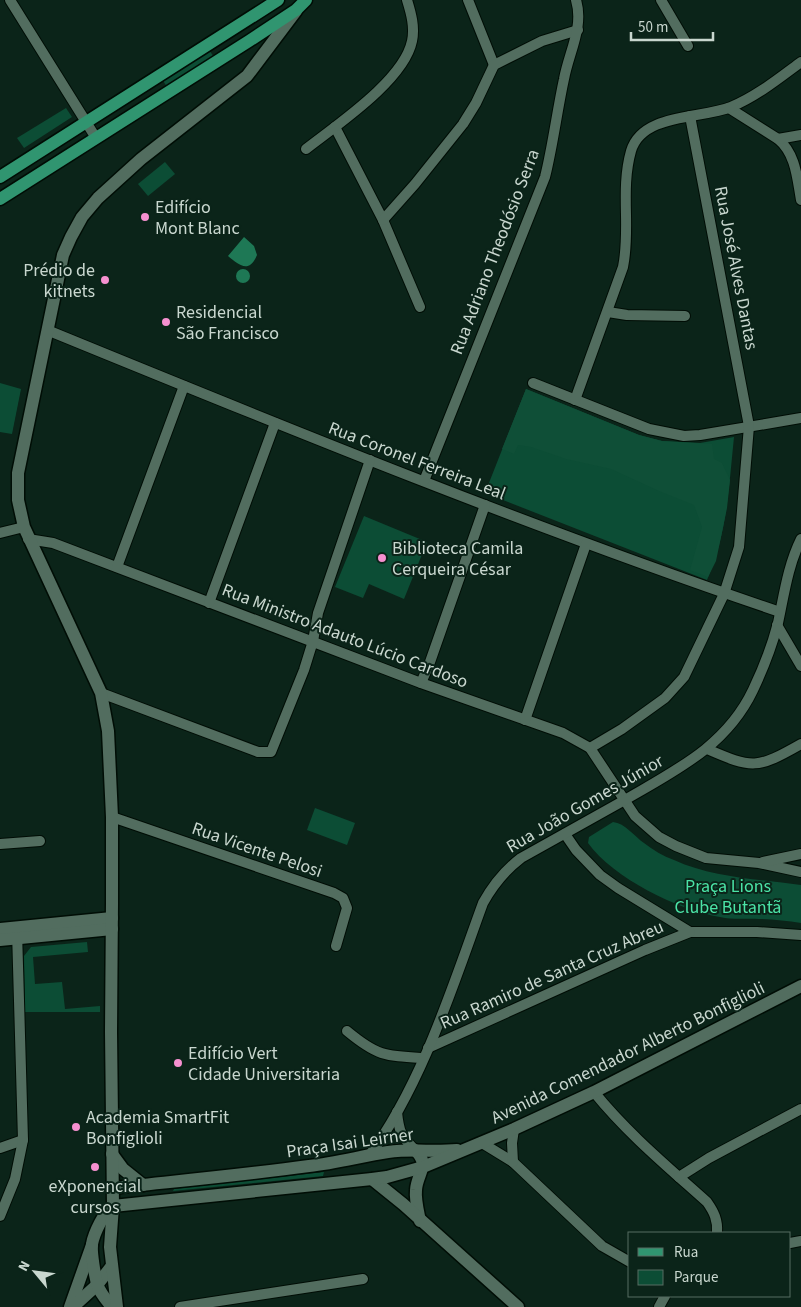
<svg xmlns="http://www.w3.org/2000/svg" width="801" height="1307" font-family="'Source Sans 3',sans-serif">
	<style>
		.green { fill: #0c4d35 }
		.forest { fill: #0f4f37 }
		.water { fill: #1e7855 }
		.lines { fill: none; stroke-linecap: round; stroke-linejoin: round }
		.minor-casing { stroke: #000d05; stroke-width: 12 }
		.tertiary-casing { stroke: #000d05; stroke-width: 15 }
		.secondary-casing { stroke: #000d05; stroke-width: 15 }
		.primary-casing { stroke: #000d05; stroke-width: 15 }
		.minor { stroke: #526d5f; stroke-width: 10 }
		.tertiary { stroke: #526d5f; stroke-width: 12 }
		.secondary { stroke: #526d5f; stroke-width: 12 }
		.primary { stroke: #309570; stroke-width: 12 }
		.poi-dot { fill: #f690d0; stroke: #0b2419; stroke-width: 2 }
		.labels { text-anchor: middle; dominant-baseline: central; stroke-width: 4; stroke-linejoin: round; paint-order: stroke }
		.poi-label { font-size: 18px; fill: #c9d7cf; stroke: #0b2419; text-anchor: start }
		.street-label { font-size: 18px; fill: #c9d7cf; stroke: #0b2419 }
		.park-label { font-size: 18px; fill: #4be4a7; stroke: #0b2419 }
	</style>
	<rect width="100%" height="100%" fill="#0b2419"/>
	<g class="green">
		<path d="M209 50 214 57 167 87 162 79Z"/>
		<path d="M66 108 72 117 24 148 17 138Z"/>
		<path d="M165 162 175 174 148 196 138 184Z"/>
		<path d="M0 383 21 389 12 434 0 432Z"/>
		<path d="M526 389 639 435 662 441 700 443 734 437C729 485 727 535 707 580L485 493Z"/>
		<path d="M364 516 427 542 404 599 369 584 363 598 335 587Z"/>
		<path d="M315 808 355 823 347 845 307 830Z"/>
		<path d="M613 822C625 823 635 837 644 843 653 850 663 856 674 860 713 878 759 879 801 885V923C787 921 773 919 759 919 746 918 733 920 720 917 678 910 613 878 588 843L589 837Z"/>
		<path d="M87 942 88 952 33 957 35 984 62 982 65 1009 100 1006V1012H25L24 956 31 947Z"/>
		<path d="M324 1172 323 1176 173 1191 174 1189Z"/>
	</g>
	<path class="forest" d="M526 389 639 435 662 441 712 444 714 459 722 463 730 480 727 508 716 561 708 577 690 570 702 527 694 505 659 491 611 469 566 459 531 447 518 445 514 454 502 449Z"/>
	<g class="water">
		<path d="M244 237 254 246 257 255C249 274 239 265 228 256Z"/>
		<circle cx="243" cy="276" r="7"/>
	</g>
	<g class="lines">
		<g class="minor-casing">
			<g id="minor">
				<path d="M10 0 96 138"/>
				<path d="M468 0 494 65"/>
				<path d="M661 0 688 46"/>
				<path d="M729 108 778 139C796 154 797 178 801 200"/>
				<path d="M335 127 383 220 420 307"/>
				<path d="M778 139 801 135"/>
				<path d="M306 149C338 124 404 80 412 41 415 27 411 13 407 0"/>
				<path d="M383 220 415 184 463 124 476 103 494 65 542 41 578 30"/>
				<path d="M608 312 627 315 685 316"/>
				<path d="M47 330C289 429 532 528 780 612"/>
				<path d="M533 383 649 429 684 436 700 435 801 418"/>
				<path d="M575 400 623 267C631 228 620 190 631 151 642 113 701 119 731 107 757 96 778 79 801 62"/>
				<path d="M424 481 545 177C553 145 557 111 564 79 569 52 584 27 576 0"/>
				<path d="M0 533 24 527"/>
				<path d="M28 539 53 543 421 683 563 733 590 748 635 816 659 837 676 846 706 858 759 863 801 872"/>
				<path d="M117 567 184 386"/>
				<path d="M209 603 275 423"/>
				<path d="M777 625 801 666"/>
				<path d="M421 683 430 662 485 505"/>
				<path d="M101 693 258 752H271L304 670 313 641 318 613 370 460"/>
				<path d="M525 720 586 544"/>
				<path d="M590 748 622 729 665 698 684 677 724 594 739 547 749 426 690 116"/>
				<path d="M707 749C753 769 757 769 801 744"/>
				<path d="M112 817 334 893 343 898 347 908 336 946"/>
				<path d="M565 834 576 850 600 875 618 888 690 932H757L801 935"/>
				<path d="M0 844 40 841"/>
				<path d="M763 862 801 854"/>
				<path d="M347 1031C377 1056 385 1056 423 1058"/>
				<path d="M428 1048 645 950 690 932"/>
				<path d="M594 1092C627 1133 668 1167 707 1202 714 1212 718 1220 717 1233"/>
				<path d="M397 1112C399 1132 401 1136 415 1150"/>
				<path d="M482 1143 513 1162 602 1246 630 1262"/>
				<path d="M0 1148 23 1140"/>
				<path d="M369 1156C422 1085 453 985 483 903 493 885 504 871 521 858 555 839 589 820 623 801 674 771 726 747 753 690 763 669 772 646 778 623 784 595 788 565 801 539"/>
				<path d="M513 1162 512 1143 514 1129"/>
				<path d="M679 1177 709 1158 801 1109"/>
				<path d="M0 1216 15 1179 23 1140 17 931"/>
				<path d="M790 1243 801 1241"/>
				<path d="M180 1307 363 1279"/>
				<path d="M659 1307 665 1296"/>
			</g>
		</g>
		<g class="tertiary-casing">
			<g id="tertiary">
				<path d="M0 929 112 918"/>
				<path d="M0 940 112 929"/>
				<path d="M415 1150C431 1165 417 1173 416 1190 415 1200 418 1211 420 1221"/>
				<path d="M372 1179 403 1204 518 1307"/>
				<path d="M70 1307 92 1245"/>
				<path d="M73 1307 97 1285 111 1267"/>
			</g>
		</g>
		<g class="secondary-casing">
			<g id="secondary">
				<path d="M112 1154 123 1169 143 1185"/>
				<path d="M113 1188C178 1181 244 1175 309 1166 336 1163 362 1156 388 1152 411 1149 434 1152 457 1150"/>
				<path d="M113 1206 372 1179 387 1177 423 1167 514 1129 594 1092 801 986"/>
				<path d="M112 1307C106 1300 100 1293 97 1284 95 1275 91 1253 92 1244 94 1233 104 1212 113 1206"/>
				<path d="M117 1307 110 1247 113 1206 111 1032 112 903V817L108 731 101 693 24 527 18 500V473L63 255 71 237 82 217 98 198 141 159 247 76 296 11"/>
			</g>
		</g>
		<g class="primary-casing">
			<g id="primary">
				<path d="M0 177 278 0"/>
				<path d="M0 199 249 41 296 10 306 0"/>
			</g>
		</g>
		<use href="#minor" class="minor"/>
		<use href="#tertiary" class="tertiary"/>
		<use href="#secondary" class="secondary"/>
		<use href="#primary" class="primary"/>
	</g>
	<g class="poi-dot">
		<circle cx="145" cy="217" r="5"/>
		<circle cx="105" cy="280" r="5"/>
		<circle cx="166" cy="322" r="5"/>
		<circle cx="382" cy="558" r="5"/>
		<circle cx="178" cy="1063" r="5"/>
		<circle cx="76" cy="1127" r="5"/>
		<circle cx="95" cy="1167" r="5"/>
	</g>
	<g class="labels">
		<g class="poi-label">
			<text x="155" y="207">Edifício<tspan x="155" dy="21">Mont Blanc</tspan></text>
			<text x="95" y="270" text-anchor="end">Prédio de<tspan x="95" dy="21">kitnets</tspan></text>
			<text x="176" y="312">Residencial<tspan x="176" dy="21">São Francisco</tspan></text>
			<text x="392" y="548">Biblioteca Camila<tspan x="392" dy="21">Cerqueira César</tspan></text>
			<text x="188" y="1053">Edifício Vert<tspan x="188" dy="21">Cidade Universitaria</tspan></text>
			<text x="86" y="1117">Academia SmartFit<tspan x="86" dy="21">Bonfiglioli</tspan></text>
			<text x="95" y="1186" text-anchor="middle">eXponencial<tspan x="95" dy="21">cursos</tspan></text>
		</g>
		<g class="street-label">
			<text transform="translate(495 252) rotate(-69)">Rua Adriano Theodósio Serra</text>
			<text transform="translate(736 268) rotate(79)">Rua José Alves Dantas</text>
			<text transform="translate(417 461) rotate(21)">Rua Coronel Ferreira Leal</text>
			<text transform="translate(345 636) rotate(21)">Rua Ministro Adauto Lúcio Cardoso</text>
			<text transform="translate(585 804) rotate(-30)">Rua João Gomes Júnior</text>
			<text transform="translate(257 850) rotate(19)">Rua Vicente Pelosi</text>
			<text transform="translate(552 975) rotate(-24)">Rua Ramiro de Santa Cruz Abreu</text>
			<text transform="translate(628 1053) rotate(-26)">Avenida Comendador Alberto Bonfiglioli</text>
			<text transform="translate(350 1143) rotate(-8)">Praça Isai Leirner</text>
		</g>
		<g class="park-label">
			<text x="728" y="886">Praça Lions<tspan x="728" dy="21">Clube Butantã</tspan></text>
		</g>
	</g>
	<rect x="628" y="1232" width="162" height="65" fill="#0b2419" stroke="#576c62"/>
	<rect x="638" y="1248" width="25" height="8" fill="#309570" stroke="#576c62"/>
	<text x="674" y="1257" font-size="15" fill="#c9d7cf">Rua</text>
	<rect x="638" y="1270" width="25" height="15" fill="#0c4d35" stroke="#576c62"/>
	<text x="674" y="1282" font-size="15" fill="#c9d7cf">Parque</text>
	<g transform="translate(35 1272) rotate(299)" stroke="#0b2419" stroke-width="4" paint-order="stroke">
	<path d="M0-4L9 19L0 12L-9 19Z" fill="#c9d7cf"/>
	<text y="-8" font-size="14" font-weight="bold" text-anchor="middle" fill="#c9d7cf">N</text>
	</g>
	<path d="M631 32v8h82v-8" fill="none" stroke="#c9d7cf" stroke-width="2.5"/>
	<text x="638" y="32" font-size="15" fill="#c9d7cf" stroke="#0b2419" stroke-width="4" paint-order="stroke">50 m</text>
</svg>
